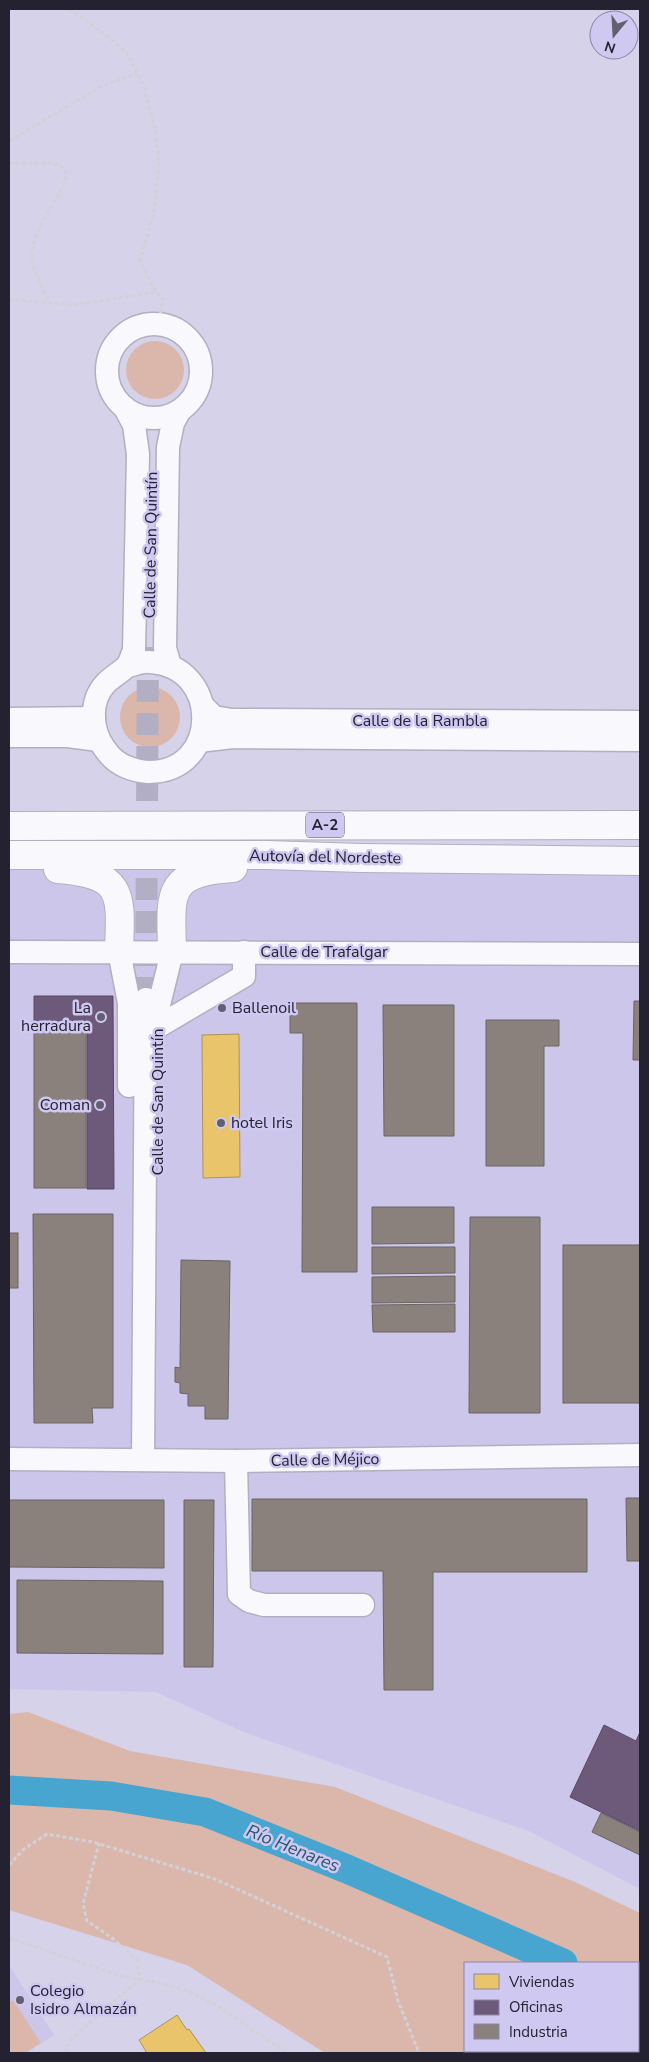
<svg xmlns="http://www.w3.org/2000/svg" width="649" height="2062" font-family="'Nunito Sans',sans-serif">
	<style>
		.built { fill: #ccc6eb }
		.green { fill: #dbb6aa; fill-rule: evenodd }
		.homes { fill: #e9c46a; stroke: #ae9359 }
		.offices { fill: #6d597a; stroke: #574864 }
		.industry { fill: #8a817c; stroke: #6b6465 }
		.lines { fill: none; stroke-linecap: round; stroke-linejoin: round }
		.river { stroke: #47a5d0; stroke-width: 29 }
		.minor-tunnel { stroke: #b2afc4; stroke-width: 22; stroke-dasharray: 22 11; stroke-linecap: butt }
		.minor-casing { stroke: #b1afc1; stroke-width: 25 }
		.highway-casing { stroke: #b1afc1; stroke-width: 30 }
		.path { stroke: #d2d1d8; stroke-width: 3; stroke-dasharray: 4 2.5; stroke-linecap: butt }
		.minor { stroke: #f9f8fc; stroke-width: 22 }
		.highway { stroke: #f9f8fc; stroke-width: 28 }
		.poi-dot { fill: #625f71; stroke: #cfc9f2; stroke-width: 2 }
		.labels { text-anchor: middle; dominant-baseline: central; stroke-width: 5; stroke-linejoin: round; paint-order: stroke }
		.shield { fill: #cfc9f2; stroke: #57536a; stroke-width: 1 }
		.shield-label { font-size: 15px; font-weight: bold; fill: #242130 }
		.street-label { font-size: 16px; fill: #242130; stroke: #cfc9f2 }
		.poi-label { font-size: 16px; fill: #242130; stroke: #cfc9f2; text-anchor: start }
		.water-label { font-size: 18px; font-style: italic; fill: #29566d; stroke: #cfc9f2 }
	</style>
	<rect width="100%" height="100%" fill="#d5d2e9"/>
	<g class="built">
		<path d="M9 859 640 861V1889L529 1831 246 1733 156 1692 9 1689Z"/>
		<path d="M9 1965 54 2035 26 2053H9Z"/>
	</g>
	<g class="green">
		<circle cx="155" cy="370" r="29"/>
		<circle cx="150" cy="717" r="30"/>
		<path d="M28 1712 130 1751 335 1787 575 1882 640 1913V2053H325L187 1965 9 1910V1714ZM465 1963H638V2051H465Z"/>
		<path d="M13 2000 41 2043 25 2053H9V2003Z"/>
	</g>
	<g class="homes">
		<path d="M239 1034 240 1177 203 1178 202 1035Z"/>
		<path d="M177 2015 187 2030 189 2029 206 2053H147L139 2040Z"/>
	</g>
	<g class="offices">
		<path d="M34 996H113L114 1189H87V1021H34Z"/>
		<path d="M604 1725 636 1741 640 1732V1831L570 1797Z"/>
	</g>
	<g class="industry">
		<path d="M634 1001H640V1060H633Z"/>
		<path d="M290 1003H357V1272H302L303 1033H290Z"/>
		<path d="M383 1005H454V1136H384Z"/>
		<path d="M486 1020H559V1046H544V1166H486Z"/>
		<rect x="34" y="1023" width="52" height="165"/>
		<path d="M372 1207H454V1243L372 1244Z"/>
		<path d="M33 1214H113V1408H92L93 1423H34Z"/>
		<path d="M470 1217H540V1413H469Z"/>
		<rect x="9" y="1233" width="9" height="55"/>
		<rect x="563" y="1245" width="77" height="158"/>
		<path d="M372 1247H455V1273L372 1274Z"/>
		<path d="M181 1260 230 1261 228 1419H205V1406H188V1394L180 1393V1383L175 1382V1367L180 1368Z"/>
		<path d="M455 1276V1302L372 1303V1277Z"/>
		<path d="M455 1304V1332H373L372 1305Z"/>
		<path d="M626 1498H640V1561H627Z"/>
		<path d="M252 1499H587V1572H433V1690H384L383 1571H252Z"/>
		<path d="M9 1500H164V1568L9 1567Z"/>
		<path d="M184 1500H214L213 1667H184Z"/>
		<path d="M17 1580 163 1581V1654L17 1653Z"/>
		<path d="M601 1813 640 1832V1855L592 1832Z"/>
	</g>
	<g class="lines">
		<g class="river">
			<path d="M9 1790 111 1796 205 1812 347 1869 563 1963"/>
			<path d="M638 2003 640 2004"/>
		</g>
		<path class="minor-tunnel" d="M146 999 148 636"/>
		<g class="minor-casing">
			<g id="minor">
				<circle cx="154" cy="371" r="47"/>
				<path d="M125 408 134 425 138 454 134 650C132 655 130 663 126 667 115 677 104 680 97 697 90 716 95 738 108 753 117 765 133 771 148 772 221 773 222 665 149 662 142 661 134 665 127 666"/>
				<path d="M170 666 165 648 168 447 173 423 179 412"/>
				<path d="M204 707 214 717 232 720 640 722"/>
				<path d="M9 719 94 718"/>
				<path d="M9 736H68L98 740"/>
				<path d="M199 741 233 737 640 740"/>
				<path d="M119 951 129 1003V1086"/>
				<path d="M9 952 640 954"/>
				<path d="M159 1026V1005L172 952"/>
				<path d="M159 1026 244 976V952"/>
				<path d="M9 1459 236 1461 640 1455"/>
				<path d="M143 1460 146 999"/>
				<path d="M236 1461 239 1594 249 1601 264 1605H363"/>
			</g>
		</g>
		<g class="highway-casing">
			<g id="highway">
				<path d="M9 826 640 825"/>
				<path d="M9 855H267L361 858 640 861"/>
				<path d="M58 869C125 874 121 894 119 951"/>
				<path d="M172 952C171 895 164 872 233 868"/>
			</g>
		</g>
		<g class="path">
			<path d="M69 9 90 23 127 53 144 87 155 129 159 164 154 212 140 261 156 292 163 299 159 323"/>
			<path d="M9 141 102 86 137 73"/>
			<path d="M9 162 11 163H51L61 166 67 175C58 206 24 234 34 269 38 280 44 291 49 301"/>
			<path d="M9 299 72 305 156 292"/>
			<path d="M9 1865 24 1849 47 1834 93 1842 215 1879 387 1957 398 2001 419 2053"/>
			<path d="M9 1938 121 1976 155 1982 189 1991 219 2007 287 2053"/>
			<path d="M66 2053 69 2041 140 1979 137 1960 112 1938 87 1921 83 1904 99 1843"/>
		</g>
		<use href="#minor" class="minor"/>
		<use href="#highway" class="highway"/>
	</g>
	<g class="poi-dot">
		<circle cx="222" cy="1008" r="5"/>
		<circle cx="101" cy="1017" r="5"/>
		<circle cx="100" cy="1105" r="5"/>
		<circle cx="221" cy="1123" r="5"/>
		<circle cx="20" cy="2000" r="5"/>
	</g>
	<g class="labels">
		<rect class="shield" x="306" y="812.5" width="38" height="25" rx="4"/>
		<g class="shield-label">
			<text x="325" y="825">A-2</text>
		</g>
		<g class="street-label">
			<text transform="translate(151 545) rotate(-89)">Calle de San Quintín</text>
			<text x="420" y="721">Calle de la Rambla</text>
			<text transform="translate(325 857) rotate(1)">Autovía del Nordeste</text>
			<text x="324" y="952">Calle de Trafalgar</text>
			<text transform="translate(158 1102) rotate(-90)">Calle de San Quintín</text>
			<text transform="translate(325 1460) rotate(-1)">Calle de Méjico</text>
		</g>
		<g class="poi-label">
			<text x="91" y="1008" text-anchor="end">La<tspan x="91" dy="18">herradura</tspan></text>
			<text x="232" y="1008">Ballenoil</text>
			<text x="90" y="1105" text-anchor="end">Coman</text>
			<text x="231" y="1123">hotel Iris</text>
			<text x="30" y="1991">Colegio<tspan x="30" dy="18">Isidro Almazán</tspan></text>
		</g>
		<g class="water-label">
			<text transform="translate(293 1848) rotate(22)">Río Henares</text>
		</g>
	</g>
	<rect width="649" height="2062" fill="none" stroke="#242130" stroke-width="20"/>
	<rect x="464" y="1962" width="175" height="90" fill="#cfc9f2" stroke="#8b86a4"/>
	<rect x="474" y="1974" width="25" height="15" fill="#e9c46a" stroke="#8b86a4"/>
	<text x="509" y="1987" font-size="15" fill="#242130">Viviendas</text>
	<rect x="474" y="2000" width="25" height="15" fill="#6d597a" stroke="#8b86a4"/>
	<text x="509" y="2012" font-size="15" fill="#242130">Oficinas</text>
	<rect x="474" y="2024" width="25" height="15" fill="#8a817c" stroke="#8b86a4"/>
	<text x="509" y="2037" font-size="15" fill="#242130">Industria</text>
	<g transform="translate(614 35) rotate(198)"><circle r="24" fill="#cfc9f2" stroke="#8b86a4"/>
	<path d="M0-4L9 19L0 12L-9 19Z" fill="#625f71"/>
	<text y="-8" font-size="14" font-weight="bold" text-anchor="middle" fill="#242130">N</text>
	</g>
</svg>
